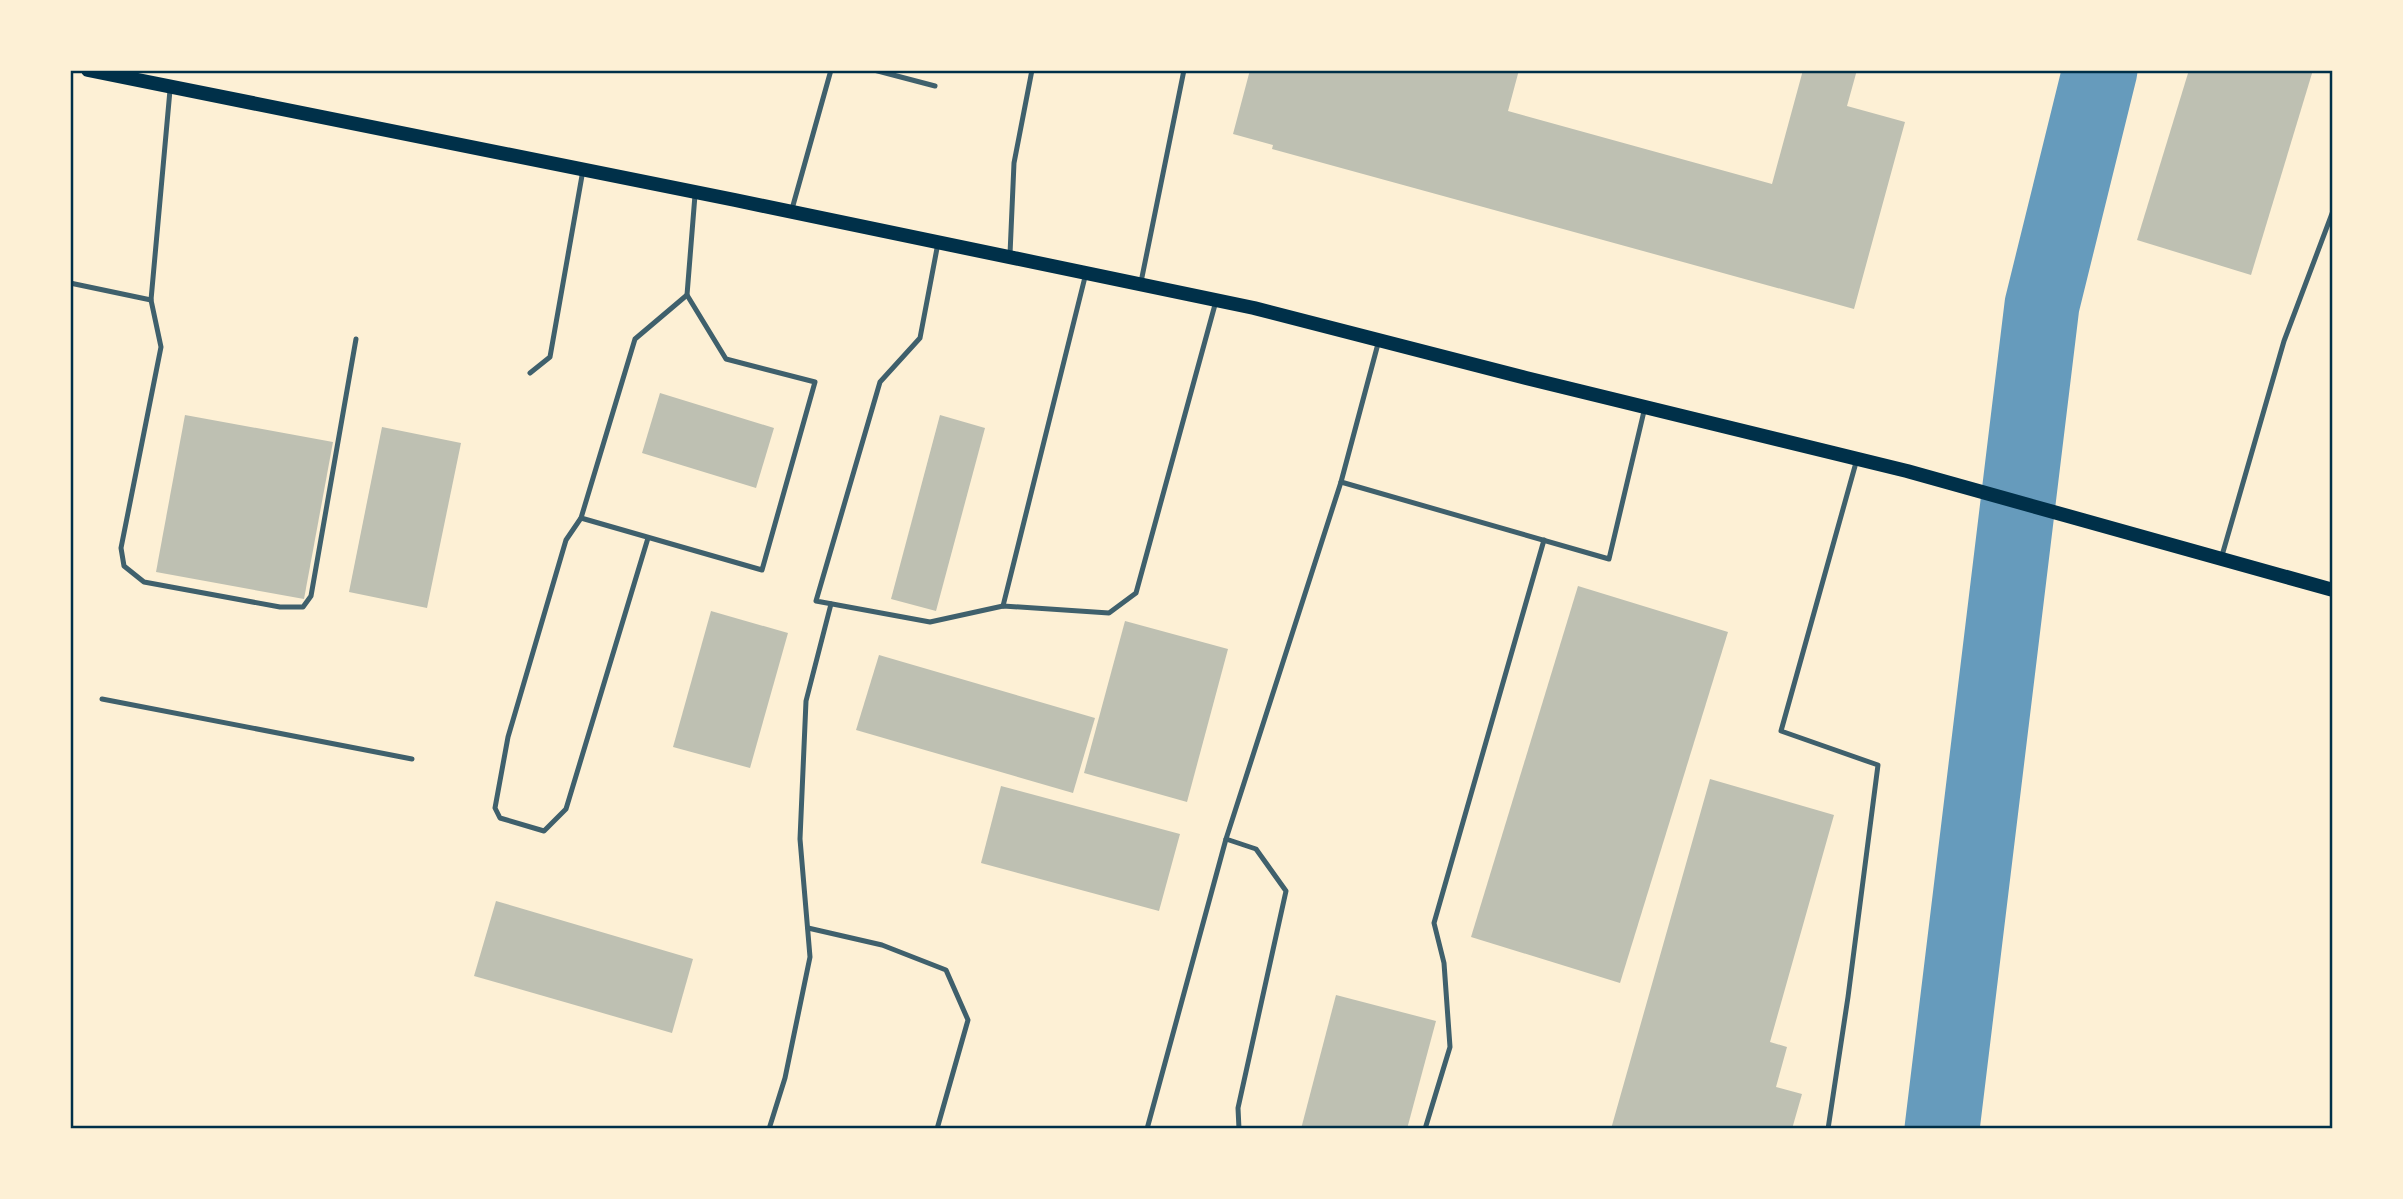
<svg xmlns="http://www.w3.org/2000/svg" width="2403" height="1199" font-family="'Varela Round',sans-serif">
	<style>
		.lines { fill: none; stroke-linecap: round; stroke-linejoin: round }
		.river { stroke: #669bbc; stroke-width: 75 }
		.building { fill: #bec0b2 }
		.service { stroke: #3f606c; stroke-width: 5 }
		.secondary { stroke: #003049; stroke-width: 14 }
		.neatline { fill: none; stroke: #003049; stroke-width: 2.5 }
	</style>
	<rect width="100%" height="100%" fill="#fdf0d5"/>
	<g class="lines">
		<path class="river" d="M1942 1129 2042 305 2100 70"/>
	</g>
	<g class="building">
		<path d="M1250 70H1519L1508 111 1772 184 1803 70H1857L1847 106 1905 122 1854 309 1272 149 1273 145 1233 134Z"/>
		<path d="M2189 70H2313L2251 275 2137 240Z"/>
		<path d="M660 393 774 428 756 488 642 453Z"/>
		<path d="M185 415 333 442 304 599 156 572Z"/>
		<path d="M940 415 985 428 936 611 891 599Z"/>
		<path d="M382 427 461 443 427 608 349 592Z"/>
		<path d="M1578 586 1728 632 1620 983 1471 937Z"/>
		<path d="M711 611 788 633 750 768 673 747Z"/>
		<path d="M1125 621 1228 649 1187 802 1084 773Z"/>
		<path d="M879 655 1095 718 1073 793 856 730Z"/>
		<path d="M1710 779 1834 815 1770 1042 1787 1047 1776 1087 1802 1094 1792 1129H1611Z"/>
		<path d="M1001 786 1180 834 1159 911 981 863Z"/>
		<path d="M496 901 693 959 672 1033 474 976Z"/>
		<path d="M1336 995 1436 1021 1407 1129H1301Z"/>
	</g>
	<g class="lines">
		<g class="service">
			<path d="M874 70 935 86"/>
			<path d="M170 90 151 300 161 347 121 548 124 566 144 582 280 607H303L311 596 356 339"/>
			<path d="M792 209 831 70"/>
			<path d="M938 243 920 338 880 382 816 601 930 622 1003 606 1109 613 1136 593 1216 301"/>
			<path d="M1010 254 1014 163 1032 70"/>
			<path d="M1141 282 1184 70"/>
			<path d="M70 283 151 300"/>
			<path d="M1379 340 1341 482 1609 559 1645 407"/>
			<path d="M530 373 550 357 583 170"/>
			<path d="M581 518 762 570 815 382 726 359 687 295 695 195"/>
			<path d="M648 538 566 809 544 831 500 818 495 808 508 737 566 540 581 518 635 339 687 295"/>
			<path d="M2221 559 2284 341 2333 211"/>
			<path d="M1003 606 1086 273"/>
			<path d="M102 699 412 759"/>
			<path d="M1226 839 1256 849 1286 891 1238 1108 1239 1129"/>
			<path d="M808 928 882 945 946 970 968 1020 937 1129"/>
			<path d="M769 1129 785 1078 810 957 800 839 806 701 831 604"/>
			<path d="M1147 1129 1226 839 1341 482"/>
			<path d="M1425 1129 1450 1047 1444 963 1434 923 1544 540"/>
			<path d="M1828 1129 1848 997 1878 765 1781 731 1857 459"/>
		</g>
		<path class="secondary" d="M88 70 735 200 1254 308 1526 378 1907 471 2333 590"/>
	</g>
	<rect width="2403" height="1199" fill="none" stroke="#fdf0d5" stroke-width="144"/>
	<rect x="72" y="72" width="2259" height="1055" class="neatline"/>
</svg>
